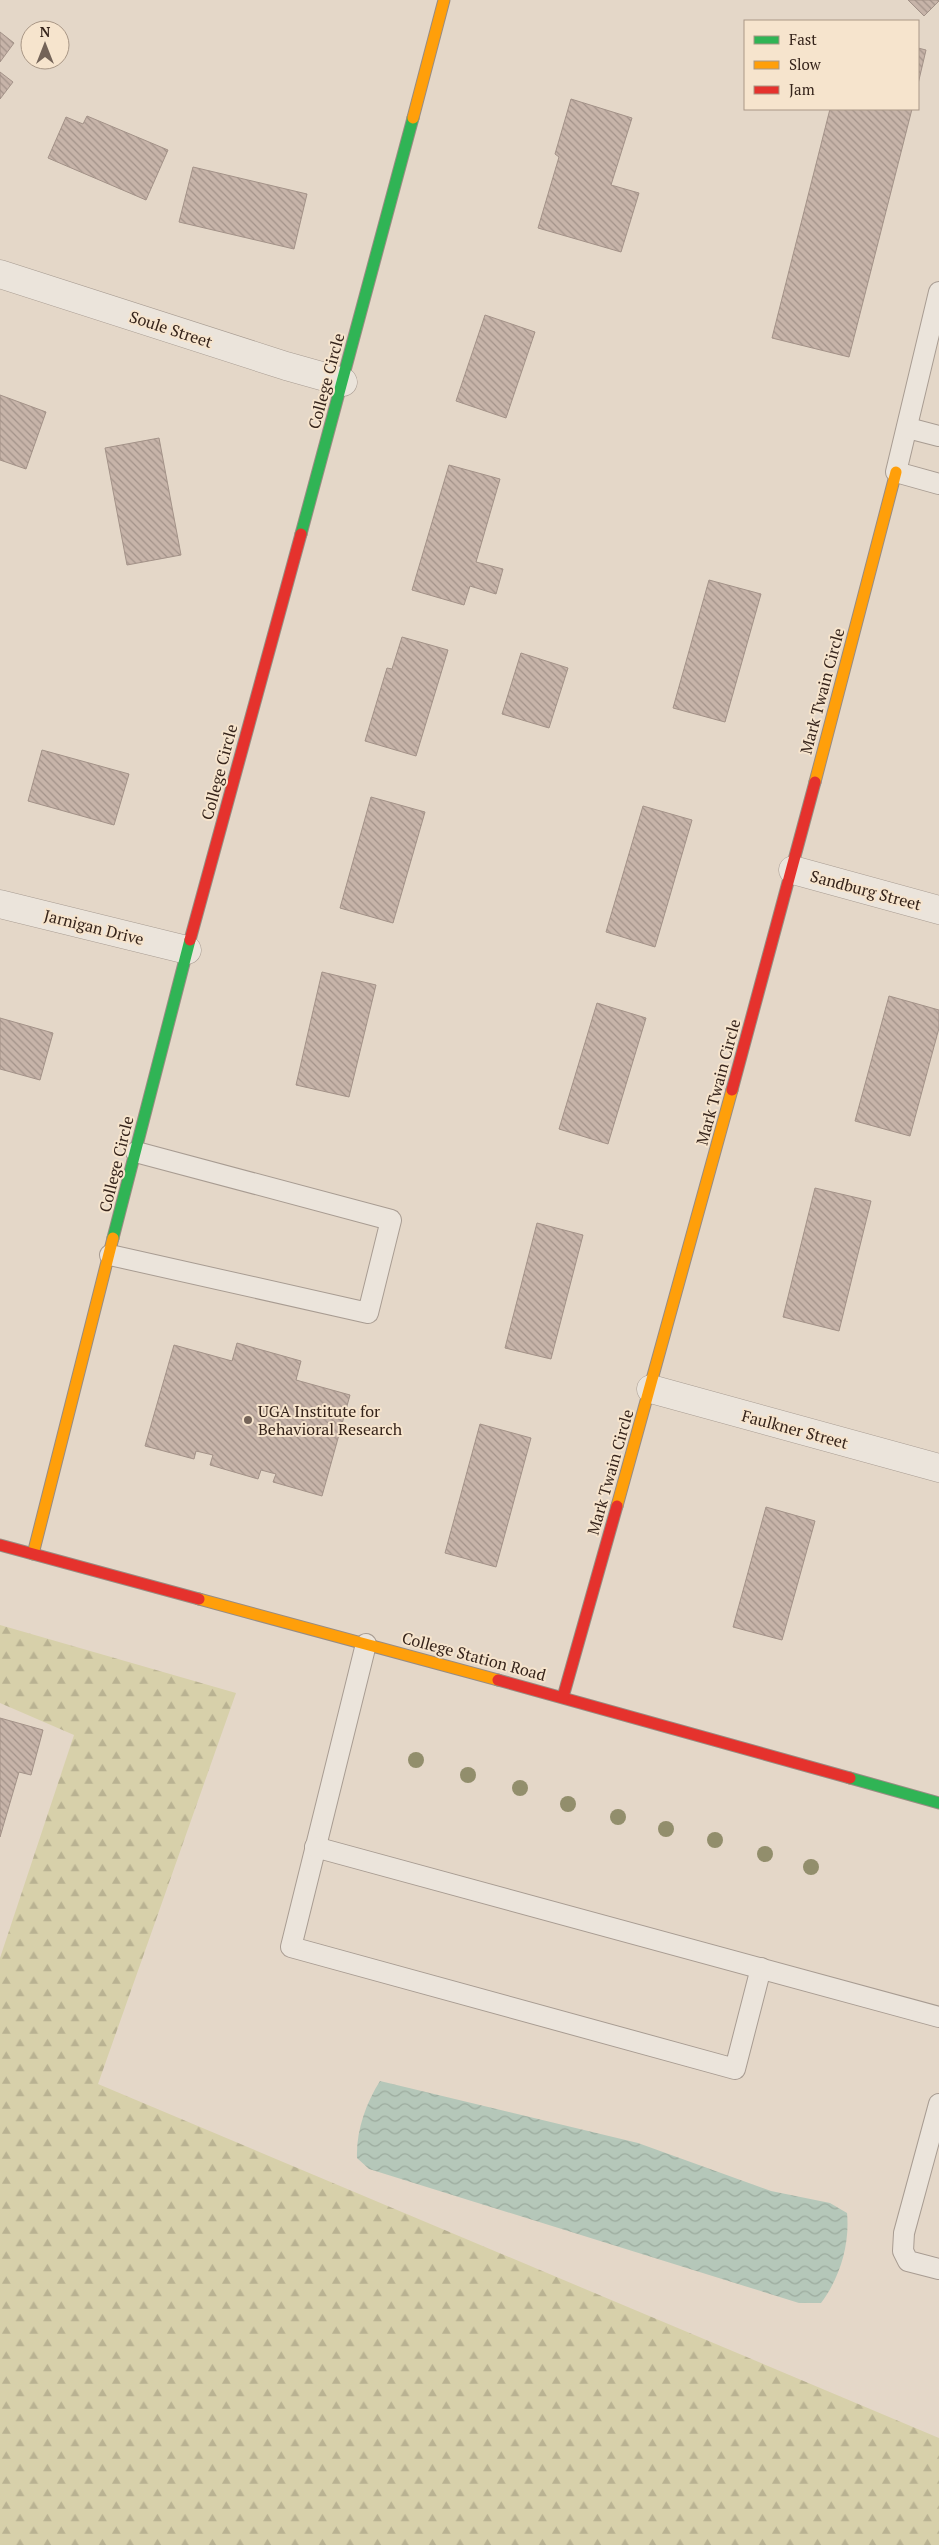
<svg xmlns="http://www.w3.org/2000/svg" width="939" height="2545" font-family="'PT Serif',serif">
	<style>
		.forest { fill: url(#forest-firs) }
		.water { fill: url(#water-waves) }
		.building { fill: url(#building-back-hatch); stroke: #a39288 }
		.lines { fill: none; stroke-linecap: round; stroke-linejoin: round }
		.lane-casing { stroke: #a89c92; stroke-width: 22 }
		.street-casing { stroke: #a89c92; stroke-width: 29 }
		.fast-casing { stroke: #988c82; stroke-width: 13 }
		.slow-casing { stroke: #988c82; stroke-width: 13 }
		.jam-casing { stroke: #988c82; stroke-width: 13 }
		.lane { stroke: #ebe4db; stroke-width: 20 }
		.street { stroke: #ebe4db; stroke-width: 28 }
		.fast { stroke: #30b455; stroke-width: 11 }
		.slow { stroke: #ff9f0a; stroke-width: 11 }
		.jam { stroke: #e5322d; stroke-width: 11 }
		.tree { fill: #928e6c }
		.poi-dot { fill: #736358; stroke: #f6e4cd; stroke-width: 2 }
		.labels { text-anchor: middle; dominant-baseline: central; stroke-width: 4; stroke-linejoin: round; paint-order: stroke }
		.street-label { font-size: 16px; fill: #36241b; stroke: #f6e4cd }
		.poi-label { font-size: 16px; fill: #36241b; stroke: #f6e4cd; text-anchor: start }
	</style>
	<defs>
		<pattern id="forest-firs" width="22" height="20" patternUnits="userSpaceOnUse" patternTransform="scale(1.25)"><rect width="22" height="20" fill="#d7d0aa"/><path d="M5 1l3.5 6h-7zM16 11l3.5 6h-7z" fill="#b9b292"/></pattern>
		<pattern id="water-waves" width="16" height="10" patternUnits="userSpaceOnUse" patternTransform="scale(1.25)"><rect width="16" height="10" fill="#b5c7b9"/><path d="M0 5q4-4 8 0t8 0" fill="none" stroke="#9cab9e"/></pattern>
		<pattern id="building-back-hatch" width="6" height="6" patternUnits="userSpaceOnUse" patternTransform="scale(1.25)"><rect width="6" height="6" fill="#c7b4a9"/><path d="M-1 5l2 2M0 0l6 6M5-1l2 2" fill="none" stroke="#a29289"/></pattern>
	</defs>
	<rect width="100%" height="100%" fill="#e4d7c8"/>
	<path class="forest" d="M0 1625 236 1693 98 2084 939 2438V2545H0V1958L74 1735 0 1703Z"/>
	<path class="water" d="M380 2081 638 2143 771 2191 830 2203 847 2213C850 2244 840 2278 821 2303H799L369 2169 357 2158C356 2131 366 2103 380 2081Z"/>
	<g class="building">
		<path d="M908 0H939V1L924 16Z"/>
		<path d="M0 32 14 43 0 62Z"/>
		<path d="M918 48 926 50 918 84Z"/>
		<path d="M0 72 13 82 0 99Z"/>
		<path d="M571 99 632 118 611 185 639 193 621 252 538 228 559 157 555 154Z"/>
		<path d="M830 109H912L849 357 772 338Z"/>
		<path d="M87 116 168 150 146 200 48 158 66 117 83 124Z"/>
		<path d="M193 167 307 194 294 249 179 222Z"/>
		<path d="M485 315 535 332 506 418 456 401Z"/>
		<path d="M0 395 46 412 26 469 0 460Z"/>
		<path d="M159 438 181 555 127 565 105 448Z"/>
		<path d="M449 465 500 479 476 562 503 569 496 594 470 586 464 605 412 590Z"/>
		<path d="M709 580 761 594 725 722 673 708Z"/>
		<path d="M402 637 448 650 416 756 365 741 387 668 392 669Z"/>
		<path d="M521 653 568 668 549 728 502 714Z"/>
		<path d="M42 750 129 774 114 825 28 801Z"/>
		<path d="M371 797 425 812 393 923 340 908Z"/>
		<path d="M643 806 692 820 655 947 606 932Z"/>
		<path d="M322 972 376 985 349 1097 296 1085Z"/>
		<path d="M889 996 939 1010V1028L910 1136 855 1121Z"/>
		<path d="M597 1003 646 1018 608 1144 559 1129Z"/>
		<path d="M0 1018 53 1033 40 1080 0 1069Z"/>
		<path d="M815 1188 871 1201 839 1331 783 1317Z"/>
		<path d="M537 1223 583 1235 551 1359 505 1348Z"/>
		<path d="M237 1343 301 1361 296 1380 350 1395 322 1496 273 1482 276 1474 261 1470 258 1479 210 1465 213 1455 196 1451 194 1459 145 1446 174 1345 232 1361Z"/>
		<path d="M480 1424 531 1438 496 1567 445 1553Z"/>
		<path d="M766 1507 815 1521 782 1640 733 1627Z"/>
		<path d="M0 1718 43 1730 31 1775 19 1772 0 1837Z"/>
	</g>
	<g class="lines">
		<g class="lane-casing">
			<g id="lane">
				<path d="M939 292 896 472 939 484"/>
				<path d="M908 428 939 436"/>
				<path d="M110 1255 368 1313 391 1220 136 1152"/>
				<path d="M366 1644 291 1947 735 2069 761 1968"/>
				<path d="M315 1847 939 2017"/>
				<path d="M939 2104 904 2233 903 2251 908 2261 939 2269"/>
			</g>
		</g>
		<g class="street-casing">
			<g id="street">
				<path d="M0 274 286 366 343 382"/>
				<path d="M793 870 939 910"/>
				<path d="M0 904 187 950"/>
				<path d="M651 1389 939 1468"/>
			</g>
		</g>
		<g class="fast-casing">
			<g id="fast">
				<path d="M301 534 413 118"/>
				<path d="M113 1238 190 940"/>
				<path d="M850 1778 939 1803"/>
			</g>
		</g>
		<g class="slow-casing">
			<g id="slow">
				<path d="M413 118 444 0"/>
				<path d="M815 782 896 472"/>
				<path d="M617 1506 732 1090"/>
				<path d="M33 1554 113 1238"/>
				<path d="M199 1599 498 1680"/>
			</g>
		</g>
		<g class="jam-casing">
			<g id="jam">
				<path d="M190 940 301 534"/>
				<path d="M732 1090 815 782"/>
				<path d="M0 1545 199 1599"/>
				<path d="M498 1680 850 1778"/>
				<path d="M563 1697 617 1506"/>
			</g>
		</g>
		<use href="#lane" class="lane"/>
		<use href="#street" class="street"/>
		<use href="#fast" class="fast"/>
		<use href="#slow" class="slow"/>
		<use href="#jam" class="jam"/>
	</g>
	<g class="tree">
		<circle cx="416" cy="1760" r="8"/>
		<circle cx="468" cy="1775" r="8"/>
		<circle cx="520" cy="1788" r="8"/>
		<circle cx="568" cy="1804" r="8"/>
		<circle cx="618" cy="1817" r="8"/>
		<circle cx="666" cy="1829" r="8"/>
		<circle cx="715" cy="1840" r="8"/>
		<circle cx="765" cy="1854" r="8"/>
		<circle cx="811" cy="1867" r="8"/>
	</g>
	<circle class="poi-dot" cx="248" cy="1420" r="5"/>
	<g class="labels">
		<g class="street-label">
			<text transform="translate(171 329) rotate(18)">Soule Street</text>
			<text transform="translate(326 381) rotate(-75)">College Circle</text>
			<text transform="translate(822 691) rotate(-75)">Mark Twain Circle</text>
			<text transform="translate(219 772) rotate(-75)">College Circle</text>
			<text transform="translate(866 890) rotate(15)">Sandburg Street</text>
			<text transform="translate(94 927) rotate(14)">Jarnigan Drive</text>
			<text transform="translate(718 1082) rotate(-75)">Mark Twain Circle</text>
			<text transform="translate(116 1164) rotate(-76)">College Circle</text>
			<text transform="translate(795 1429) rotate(15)">Faulkner Street</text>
			<text transform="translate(610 1472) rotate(-74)">Mark Twain Circle</text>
			<text transform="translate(474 1656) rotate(15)">College Station Road</text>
		</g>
		<g class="poi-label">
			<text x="258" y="1411">UGA Institute for<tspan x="258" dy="18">Behavioral Research</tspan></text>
		</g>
	</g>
	<rect x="744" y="20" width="175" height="90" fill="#f6e4cd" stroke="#a99786"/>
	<rect x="754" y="36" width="25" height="8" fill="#30b455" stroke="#a99786"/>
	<text x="789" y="45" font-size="15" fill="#36241b">Fast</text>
	<rect x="754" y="61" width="25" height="8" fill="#ff9f0a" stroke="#a99786"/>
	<text x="789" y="70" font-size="15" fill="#36241b">Slow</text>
	<rect x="754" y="86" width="25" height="8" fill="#e5322d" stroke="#a99786"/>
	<text x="789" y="95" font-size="15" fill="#36241b">Jam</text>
	<g transform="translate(45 45)"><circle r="24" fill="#f6e4cd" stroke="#a99786"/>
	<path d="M0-4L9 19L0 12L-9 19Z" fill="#736358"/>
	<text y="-8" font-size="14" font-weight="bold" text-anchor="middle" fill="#36241b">N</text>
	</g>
</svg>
